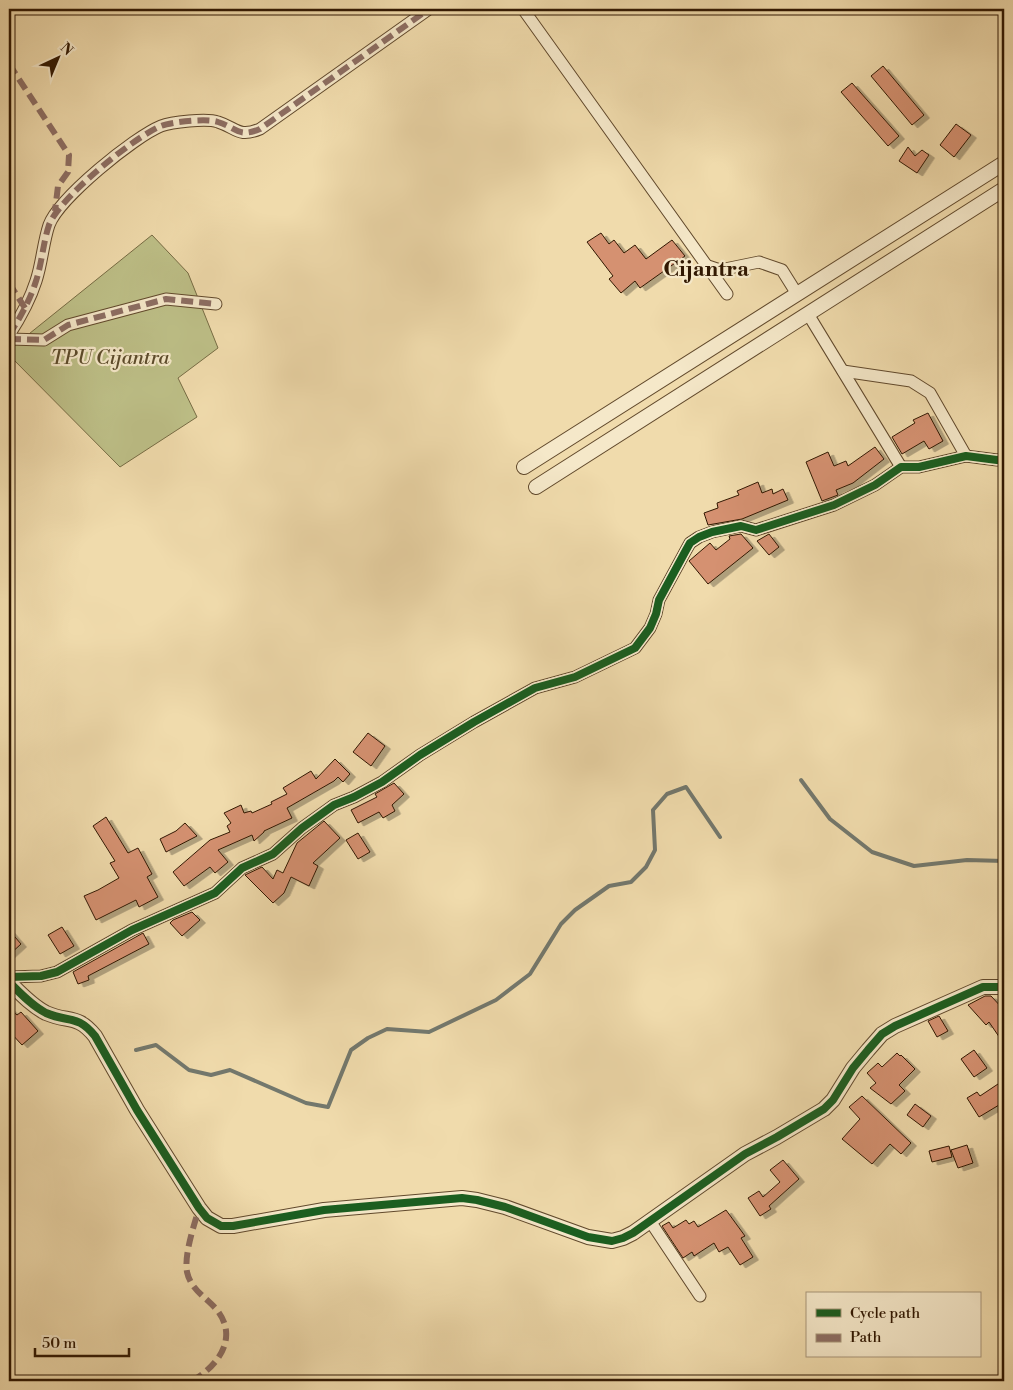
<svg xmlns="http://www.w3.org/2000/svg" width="1013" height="1390" font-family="'Libre Bodoni',serif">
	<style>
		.green { fill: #bdbf87; stroke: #776c44 }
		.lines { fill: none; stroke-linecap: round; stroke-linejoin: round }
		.stream { stroke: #73786d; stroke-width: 4 }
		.building { fill: #d59171; stroke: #311802; filter: url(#shadow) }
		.minor-casing { stroke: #61492c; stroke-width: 13 }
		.tertiary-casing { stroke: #61492c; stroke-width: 16 }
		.minor { stroke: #f5e8c9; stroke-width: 11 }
		.tertiary { stroke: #f5e8c9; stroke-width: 14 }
		.quiet { stroke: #8d6e63; stroke-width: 6; stroke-dasharray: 12 6; stroke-linecap: butt }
		.cycleway-casing { stroke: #f5e8c9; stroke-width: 11 }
		.cycleway { stroke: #1b5e20; stroke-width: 8 }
		.labels { text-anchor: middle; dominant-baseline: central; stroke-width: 4.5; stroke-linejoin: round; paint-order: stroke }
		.park-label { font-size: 20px; font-style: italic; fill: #5b4a2a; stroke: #f5e8c9 }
		.quarter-label { font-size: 22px; font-weight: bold; fill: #311802; stroke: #f5e8c9 }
	</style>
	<defs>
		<filter id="shadow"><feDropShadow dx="5.5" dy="3" stdDeviation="0" flood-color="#0004"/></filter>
	</defs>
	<rect width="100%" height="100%" fill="#f0dbac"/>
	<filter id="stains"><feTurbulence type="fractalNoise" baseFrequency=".004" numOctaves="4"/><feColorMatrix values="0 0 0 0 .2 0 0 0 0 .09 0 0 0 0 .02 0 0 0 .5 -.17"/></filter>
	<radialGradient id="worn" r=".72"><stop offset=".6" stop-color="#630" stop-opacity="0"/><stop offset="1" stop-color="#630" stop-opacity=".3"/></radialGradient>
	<path class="green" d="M152 235 188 273 218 348 178 378 197 417 120 467 9 355V350Z"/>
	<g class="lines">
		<g class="stream">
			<path d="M801 780 830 819 872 852 914 866 967 860 1004 861"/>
			<path d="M136 1050 156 1045 189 1070 211 1075 230 1070 306 1103 328 1107 351 1050 368 1038 387 1029 429 1032 496 1000 530 974 561 924 575 910 609 886 631 882 646 867 655 850 653 810 667 794 686 787 720 837"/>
		</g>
	</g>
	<g class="building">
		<path d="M883 66 924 115 912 125 871 76Z"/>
		<path d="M852 83 899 136 888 146 841 92Z"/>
		<path d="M956 124 971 135 954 157 940 145Z"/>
		<path d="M908 147 915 156 922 150 929 155 917 173 899 161Z"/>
		<path d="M601 233 609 244 614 240 624 253 635 245 646 259 672 240 685 256 640 288 635 281 621 293 609 279 613 276 587 242Z"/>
		<path d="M928 413 943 441 929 449 924 441 902 454 892 437 915 423 913 420Z"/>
		<path d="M875 447 884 459 853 483 836 490 838 495 822 501 806 462 828 452 834 466 846 461 848 466Z"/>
		<path d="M758 482 762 493 772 489 773 494 783 489 788 500 742 519 708 525 704 513 718 508 717 503 739 495 737 491Z"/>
		<path d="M741 534 753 548 708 584 689 561 710 543 716 550 730 539 729 536Z"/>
		<path d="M769 534 779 547 769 555 757 541Z"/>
		<path d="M368 733 385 746 371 766 353 752Z"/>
		<path d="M335 759 350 774 343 782 338 777 334 781 287 808 292 818 264 831V832L254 841 252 835 218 850 228 862 215 873 210 867 184 886 173 872 210 840 230 832 227 826 231 823 224 813 241 805 244 813 251 811 252 813 272 804 271 802 287 794 283 788 311 771 316 779Z"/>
		<path d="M394 783 404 794 392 805 395 811 383 818 379 812 358 823 351 810 377 797 375 794Z"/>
		<path d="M106 817 128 853 138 848 152 874 147 877 158 897 139 907 136 900 96 920 84 896 98 890 119 878 110 863 115 861 93 826Z"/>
		<path d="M324 821 340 838 313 863 318 866 309 886 291 877 284 893 273 903 245 875 262 867 273 879 277 870 283 873 297 843Z"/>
		<path d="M185 823 197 836 166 852 160 839 176 831Z"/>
		<path d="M358 833 370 852 358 859 346 840Z"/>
		<path d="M192 912 200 920 182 936 170 923 173 920Z"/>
		<path d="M62 927 74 946 60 954 48 935Z"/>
		<path d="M9 930 21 944 9 955Z"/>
		<path d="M143 933 149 944 88 976 89 980 78 984 73 972Z"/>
		<path d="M985 996H991L1004 1010V1044L989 1022 986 1025 968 1005Z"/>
		<path d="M9 1008 17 1015 21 1012 38 1031 22 1045 9 1031Z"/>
		<path d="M939 1016 948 1031 937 1037 928 1021Z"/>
		<path d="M974 1050 987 1068 974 1077 961 1059Z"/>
		<path d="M897 1053 900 1056 901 1055 915 1069 899 1085 905 1091 891 1104 870 1088 876 1083 867 1073 878 1063 882 1067Z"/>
		<path d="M1004 1080V1102L979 1117 967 1098 977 1092 980 1096Z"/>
		<path d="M862 1096 911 1143 901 1154 890 1144 872 1164 842 1139 860 1119 849 1107Z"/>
		<path d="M915 1104 931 1116 923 1127 907 1115Z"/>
		<path d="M967 1145 973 1163 958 1168 951 1150Z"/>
		<path d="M949 1146 952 1157 932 1162 929 1151Z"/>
		<path d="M783 1160 799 1179 769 1206 771 1209 760 1216 748 1198 759 1191 763 1197 780 1182 770 1170Z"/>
		<path d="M726 1210 745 1236 741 1238 753 1257 740 1265 728 1247 719 1252 714 1243 694 1256 692 1252 683 1258 662 1226 669 1222 673 1228 686 1220 689 1224 694 1221 698 1227Z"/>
	</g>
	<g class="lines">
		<g class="minor-casing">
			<g id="minor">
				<path d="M523 9 727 294"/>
				<path d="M705 265 720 270 759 262 782 270 797 294"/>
				<path d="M808 314 901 467"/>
				<path d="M9 335C20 318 30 300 36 281 42 263 43 243 49 225 59 198 134 137 161 126 171 122 207 118 218 122 237 128 238 138 260 129L429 9"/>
				<path d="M9 339 44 340 68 325 166 299 216 304"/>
				<path d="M843 371 911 381 930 393 966 456"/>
				<path d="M9 977 41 976 57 972 132 930 215 893 242 868 273 854 302 828 334 805 354 797 382 782 420 755 474 722 535 688 575 677 635 648 650 628 656 614 659 600 685 552 690 543 699 537 712 532 741 526 756 530 834 505 875 485 901 467H919L966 456 997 460 1004 459"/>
				<path d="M650 1221 700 1296"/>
			</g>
		</g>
		<g class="tertiary-casing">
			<g id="tertiary">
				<path d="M524 467 1004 163"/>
				<path d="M536 487 1004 189"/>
				<path d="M9 982C20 993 32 1006 46 1013 69 1023 77 1014 95 1036L137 1110 199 1208 207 1218 221 1226H233L324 1210 462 1198 477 1200 505 1207 588 1237 612 1241 623 1238 633 1233 745 1154 777 1137 824 1109 833 1100 853 1068 868 1050 882 1034 895 1026 983 987H1004"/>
			</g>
		</g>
		<use href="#minor" class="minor"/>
		<use href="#tertiary" class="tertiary"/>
		<g class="quiet">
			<path d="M9 64 69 155 68 172 58 186 55 211"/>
			<path d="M9 283 25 308"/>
			<path d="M9 335C20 318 30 300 36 281 42 263 43 243 49 225 59 198 134 137 161 126 171 122 207 118 218 122 237 128 238 138 260 129L429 9"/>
			<path d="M9 339 44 340 68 325 166 299 216 304"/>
			<path d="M192 1381C218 1366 239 1338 217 1310 206 1297 191 1290 187 1272 184 1254 194 1226 199 1208"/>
		</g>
		<g class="cycleway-casing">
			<g id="cycleway">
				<path d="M9 977 41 976 57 972 132 930 215 893 242 868 273 854 302 828 334 805 354 797 382 782 420 755 474 722 535 688 575 677 635 648 650 628 656 614 659 600 685 552 690 543 699 537 712 532 741 526 756 530 834 505 875 485 901 467H919L966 456 997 460 1004 459"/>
				<path d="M9 982C20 993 32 1006 46 1013 69 1023 77 1014 95 1036L137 1110 199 1208 207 1218 221 1226H233L324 1210 462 1198 477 1200 505 1207 588 1237 612 1241 623 1238 633 1233 745 1154 777 1137 824 1109 833 1100 853 1068 868 1050 882 1034 895 1026 983 987H1004"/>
			</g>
		</g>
		<use href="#cycleway" class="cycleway"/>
	</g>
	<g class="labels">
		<g class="park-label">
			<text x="110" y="358">TPU Cijantra</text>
		</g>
		<g class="quarter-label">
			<text x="706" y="269">Cijantra</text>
		</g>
	</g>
	<rect width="1013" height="1390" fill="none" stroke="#f0dbac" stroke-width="30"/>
	<rect x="10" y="10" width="993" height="1370" fill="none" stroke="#311802" stroke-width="2.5"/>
	<rect x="15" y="15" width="983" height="1360" fill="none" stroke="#311802"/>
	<rect x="806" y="1292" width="175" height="65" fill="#f5e8c9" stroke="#a79579"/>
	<rect x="816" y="1309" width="25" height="8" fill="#1b5e20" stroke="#a79579"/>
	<text x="850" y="1318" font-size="15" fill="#311802">Cycle path</text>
	<rect x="816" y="1334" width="25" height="8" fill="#8d6e63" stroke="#a79579"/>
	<text x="850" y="1342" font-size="15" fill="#311802">Path</text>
	<g transform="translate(58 58) rotate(44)" stroke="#f5e8c9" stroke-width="4" paint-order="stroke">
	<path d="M0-4L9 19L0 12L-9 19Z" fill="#311802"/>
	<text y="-8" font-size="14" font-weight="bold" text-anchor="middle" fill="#311802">N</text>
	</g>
	<path d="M35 1348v8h94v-8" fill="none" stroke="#311802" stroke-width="2.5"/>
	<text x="42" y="1348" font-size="15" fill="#311802" stroke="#f5e8c9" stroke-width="4" paint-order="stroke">50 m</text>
	<rect width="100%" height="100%" filter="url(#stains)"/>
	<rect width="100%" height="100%" fill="url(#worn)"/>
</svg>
